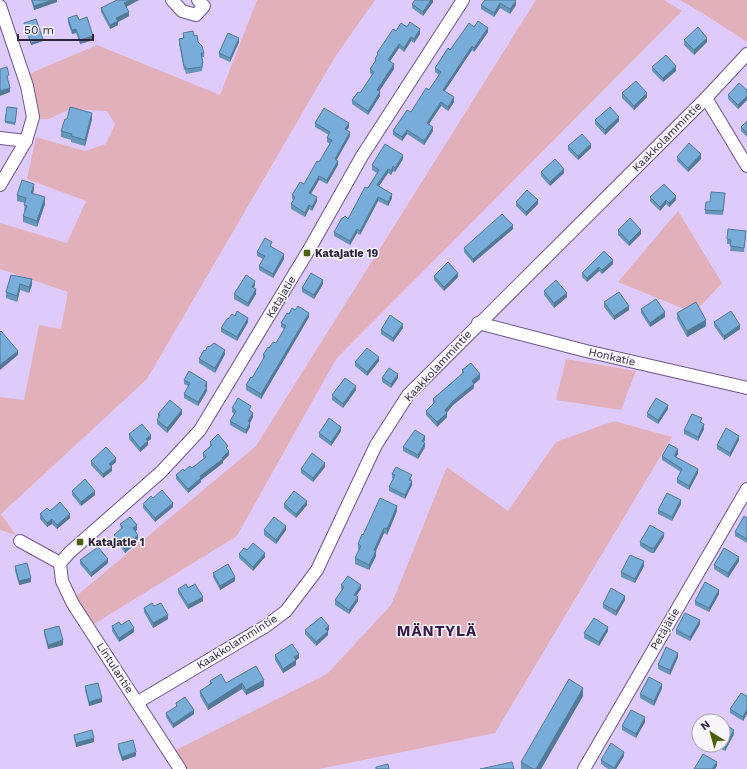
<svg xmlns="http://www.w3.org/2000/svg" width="747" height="769" font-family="'Work Sans',sans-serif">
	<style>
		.green { fill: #e2b0bb }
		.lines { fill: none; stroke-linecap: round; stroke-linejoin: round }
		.minor-casing { stroke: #6c568a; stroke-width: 14 }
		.minor { stroke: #fff; stroke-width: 12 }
		.wall { fill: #6695ba }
		.shaded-wall { fill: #537997 }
		.building { fill: #77add8; stroke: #537997 }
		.poi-dot { fill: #4c6009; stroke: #f8f5fb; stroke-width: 1.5 }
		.labels { text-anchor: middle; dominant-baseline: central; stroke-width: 3; stroke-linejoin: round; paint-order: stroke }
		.street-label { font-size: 11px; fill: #2e253b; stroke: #f8f5fb }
		.poi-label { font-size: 11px; font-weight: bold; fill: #2e253b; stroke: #f8f5fb; text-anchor: start }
		.district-label { font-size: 15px; font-weight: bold; letter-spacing: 1px; fill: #341d4c; stroke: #f8f5fb }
	</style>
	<rect width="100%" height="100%" fill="#dfcbfb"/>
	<g class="green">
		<path d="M257 0H375L335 57 147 379 1 514 16 535 0 530V397L24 400 39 325 61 329 68 292 0 269V223L67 243 86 201 27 179 36 137 85 151 106 144 115 124 107 111 70 109 49 119H38L29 74 97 45 220 95Z"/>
		<path d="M536 0H664L682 11 336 359 237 536 94 624 75 597 256 446Z"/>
		<path d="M680 0H747V42L707 16Z"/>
		<path d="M678 211 722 283 694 313 618 282Z"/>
		<path d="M566 359 636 371 621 410 556 400Z"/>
		<path d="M614 421 672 437 495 733 319 769H181L170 753 327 674 391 605 447 467 508 511 556 442Z"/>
	</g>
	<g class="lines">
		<g class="minor-casing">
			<g id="minor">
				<path d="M172 0 182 11 196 15 204 6 198 0"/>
				<path d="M0 6 27 86 33 117 26 141 0 185"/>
				<path d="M706 98 747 166"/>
				<path d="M0 138 26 141"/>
				<path d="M478 323 586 351 747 388"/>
				<path d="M20 541 60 563"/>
				<path d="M60 563 70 552 161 472 200 430 310 248 362 156 463 0"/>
				<path d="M60 563 62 581 73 604 180 769"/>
				<path d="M138 702 266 626 286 611 317 570 376 445 408 395 706 98 747 54"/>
				<path d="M584 769 747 489"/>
			</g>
		</g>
		<use href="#minor" class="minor"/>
	</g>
	<g class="wall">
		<path d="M31 0H57V2L34 10Z"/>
		<path d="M117 0H139L126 7 129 16 118 22V25L110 29 101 12V8Z"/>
		<path d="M433 0V2L423 16 412 8V4Z"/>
		<path d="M485 0 516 5 510 14 500 8 494 17 481 9V5Z"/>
		<path d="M68 18 79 20 93 40 80 44 76 33 72 34 68 23Z"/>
		<path d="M24 23 43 41 31 45 24 25Z"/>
		<path d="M407 27 420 34 414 43 411 41 404 52 399 48 390 61 394 69 379 92 380 96 368 115 352 104V100L360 93 372 75 370 73V69L375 62V59L377 56V53L396 31Z"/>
		<path d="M474 27 488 32 474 52 472 50 444 92 454 102 448 111 441 106 429 124 433 131 424 145 407 134 402 141 393 135V131L411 112 429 90 439 75 435 72V68L450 50Z"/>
		<path d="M183 33 194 36 198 42 204 53V57H202L203 63 202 71 186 74 185 70H184L179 43V39L183 38Z"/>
		<path d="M684 40 707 42 694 55 684 45Z"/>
		<path d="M239 42 230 62 219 57V53Z"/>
		<path d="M652 67 676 71 663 82 652 71Z"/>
		<path d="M747 90V100L738 109 728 99V95Z"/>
		<path d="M622 93 647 97 634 110 622 98Z"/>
		<path d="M17 108 15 125 5 123V121Z"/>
		<path d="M67 119H92L85 146 71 142V140L61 137V131Z"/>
		<path d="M595 120 619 121 605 135 595 124Z"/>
		<path d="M747 121V137L741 131V127Z"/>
		<path d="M315 123 349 127 347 130 350 136 336 160 338 165 327 184 319 180 311 194 317 201 312 211 309 209 305 217 291 209V204L293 200 292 199V195L304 184 319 162 330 144 327 142V138L329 135 315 127Z"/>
		<path d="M568 146 591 148 578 160 568 150Z"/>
		<path d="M677 157 701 159 688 172 677 161Z"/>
		<path d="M403 159 395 172 393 171 391 175 388 173 379 186 392 198 388 206 378 201 360 235 357 233 350 245 334 236V232L343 218 348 219 377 173 372 170V165Z"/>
		<path d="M541 172 564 173 550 186 541 176Z"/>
		<path d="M34 190 33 193 45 204 37 227 23 222V216L25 211H24L25 203 17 201V195Z"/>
		<path d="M650 197 676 200 669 207 666 204 660 211 650 201Z"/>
		<path d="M725 197 723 215 705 214V210L710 202Z"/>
		<path d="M516 202 538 204 526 216 516 206Z"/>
		<path d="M513 229 473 263 464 252V248Z"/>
		<path d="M618 230 641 234 629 246 618 235Z"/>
		<path d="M746 235 744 252 730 251 731 244H727V239Z"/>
		<path d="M272 246V247L284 259 273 278 259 270V266L263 259 257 256V252Z"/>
		<path d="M604 251 613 264 602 274 599 271 587 282 582 277V273Z"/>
		<path d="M11 275 32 285 29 293 20 290 17 302 6 298V292Z"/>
		<path d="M434 276 458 277 444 291 434 280Z"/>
		<path d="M323 284 314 299 302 292V288Z"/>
		<path d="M255 285 254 288 256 294 248 307 234 299V294Z"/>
		<path d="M544 291 567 297 554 308 544 295Z"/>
		<path d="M604 302 629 310 614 320 604 307Z"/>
		<path d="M641 309 665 317 650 327 641 313Z"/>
		<path d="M677 313 706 326 687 337 677 319Z"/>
		<path d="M289 314 309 317 261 399 246 390V385L252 378 263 359V355L269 348 276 343 284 329 281 327V323Z"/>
		<path d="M235 316 248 322 237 341 221 332V328L228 319Z"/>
		<path d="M714 322 740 329 724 340 714 326Z"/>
		<path d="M403 328 393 342 381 334V330Z"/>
		<path d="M205 351 225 354 215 373 199 363V359Z"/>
		<path d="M379 361 367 376 355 366V362Z"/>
		<path d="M462 370 480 379 474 384V388L453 405 447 412V417L437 427 426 415V411L433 404V399L462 374Z"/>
		<path d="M382 378H398L391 388 382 382Z"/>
		<path d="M184 380 207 386V391L198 406 184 398V394L188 386 184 384Z"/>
		<path d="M356 390 343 408 332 400V395Z"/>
		<path d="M232 408 251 410 250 411 253 417 250 423V427L246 434 230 425V421L234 414 232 412Z"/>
		<path d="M668 409 658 424 647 417V413Z"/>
		<path d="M158 414H182L167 433 157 424V420L158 418Z"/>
		<path d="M702 422V423L704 429 698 441 684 434V430Z"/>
		<path d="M341 431 331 446 319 437V433Z"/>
		<path d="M129 434 151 439 148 441V445L140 452 129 439Z"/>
		<path d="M425 440 424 442 425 447 418 459 403 451V447Z"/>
		<path d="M739 440 730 457 717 449V445Z"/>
		<path d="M210 442 228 451 229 455 223 461V463L201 480V482L188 493 176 479V475L184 471 192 468 204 458 203 457V453L210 446Z"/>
		<path d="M678 454 676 457 698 473 689 490 677 483V479L681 472 662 460V456Z"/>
		<path d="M91 461 116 462 111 466 112 471 103 478 91 465Z"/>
		<path d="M325 467 313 482 301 473V469Z"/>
		<path d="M392 474 412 479 411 480 412 485 405 499 389 491V487L393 479 392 478Z"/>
		<path d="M72 491 95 495 81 506 72 495Z"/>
		<path d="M143 504 173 507 155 522 143 508Z"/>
		<path d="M284 504 307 505 296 518 284 508Z"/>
		<path d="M681 504 672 521 658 514V510Z"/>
		<path d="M397 511 387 535 384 533 376 551V556L369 570 355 564V558L359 550 358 549V544L363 535Z"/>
		<path d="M40 514 70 518 57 529 52 524 47 527 40 519Z"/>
		<path d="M747 518V543L735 536V532Z"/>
		<path d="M120 524 137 530 135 531 138 539 132 544V547L125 553 114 539V535L121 529Z"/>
		<path d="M264 530H286L276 544 264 535Z"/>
		<path d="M664 537 654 553H651L640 546V542Z"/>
		<path d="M247 550 265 557 253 571 239 558V554Z"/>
		<path d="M80 560 108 563 91 577 80 564Z"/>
		<path d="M739 561 728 578 714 569V565Z"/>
		<path d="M15 566 31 582 19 585 15 571Z"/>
		<path d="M644 566 635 583 621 577V572Z"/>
		<path d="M213 573 235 581 220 590 213 577Z"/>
		<path d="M341 585 361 589 356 596 358 601 349 614 335 605V600L342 590 341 589Z"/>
		<path d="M188 588 203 601 188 609 178 593V589Z"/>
		<path d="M719 594 709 612 695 605V601Z"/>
		<path d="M625 600 616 616 603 608V604Z"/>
		<path d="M144 608 168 619 153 628 144 612Z"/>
		<path d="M700 624 690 641 676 634V630Z"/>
		<path d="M121 625 134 632 119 642 112 631V626Z"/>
		<path d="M44 630 63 645 48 649 44 634Z"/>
		<path d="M305 630H329L327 631 328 635 316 646 305 634Z"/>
		<path d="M608 631 599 646 584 638V633Z"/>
		<path d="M275 655 299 658 296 660V665L283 673 275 660Z"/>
		<path d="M678 657 670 675 658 669V665Z"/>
		<path d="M256 666 264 686 246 695 242 689 208 710 200 696V691L210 684V681L226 683Z"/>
		<path d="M85 686 102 702 89 706 85 690Z"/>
		<path d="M662 688 654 706 640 698V694Z"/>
		<path d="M583 696 541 769H521V762Z"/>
		<path d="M747 696V714L743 721 730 713V709Z"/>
		<path d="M176 703 194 714 173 728 166 717V713L176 707Z"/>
		<path d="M645 722 636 738 622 730V726Z"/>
		<path d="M734 734 725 751 714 745H723Z"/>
		<path d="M74 735 94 742 76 747 74 739Z"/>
		<path d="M118 744 136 756 122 761 118 749Z"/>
		<path d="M624 756 616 769H608L601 764V760Z"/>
	</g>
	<g class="shaded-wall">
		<path d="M52 0H57V2L34 10V6Z"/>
		<path d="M131 0H139L124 8V3Z"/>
		<path d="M431 0H433V2L423 16V12Z"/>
		<path d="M516 1V5L510 14V9Z"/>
		<path d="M500 3V8L494 17V13Z"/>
		<path d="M129 12V16L118 22V25L110 29V25L116 18Z"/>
		<path d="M488 28V32L474 52V48Z"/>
		<path d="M76 29V33L72 34V30Z"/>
		<path d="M420 29V34L414 43V39Z"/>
		<path d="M93 36V40L80 44V40Z"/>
		<path d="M411 37V41L404 52V48Z"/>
		<path d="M239 38V42L230 62V58Z"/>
		<path d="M707 38V42L694 55V50Z"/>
		<path d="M43 39V41L31 45V43Z"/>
		<path d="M399 44V48L388 64V60Z"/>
		<path d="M472 46V50L443 94V90Z"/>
		<path d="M394 64V69L377 94V90Z"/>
		<path d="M676 66V71L663 82V78Z"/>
		<path d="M10 88V92L0 96V91Z"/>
		<path d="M380 92V96L368 115V111Z"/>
		<path d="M647 93V97L634 110V106Z"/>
		<path d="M747 96V100L738 109V105Z"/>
		<path d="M454 97V102L448 111V107Z"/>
		<path d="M441 102V106L427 127V123Z"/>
		<path d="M92 113V119L85 146V140Z"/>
		<path d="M619 117V121L605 135V130Z"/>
		<path d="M349 123V127L345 133V129Z"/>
		<path d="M433 127V131L424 145V141Z"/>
		<path d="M407 130V134L402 141V137Z"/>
		<path d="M350 132V136L335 163V159Z"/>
		<path d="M591 144V148L578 160V156Z"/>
		<path d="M701 154V159L688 172V168Z"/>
		<path d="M403 155V159L395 172V168Z"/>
		<path d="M338 161V165L327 184V180Z"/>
		<path d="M393 166V171L391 175V171Z"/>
		<path d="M388 169V173L377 189V185Z"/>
		<path d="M564 169V173L550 186V182Z"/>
		<path d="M319 176V180L309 197V193Z"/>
		<path d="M34 184V190L31 199V193Z"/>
		<path d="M392 194V198L388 206V202Z"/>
		<path d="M676 196V200L669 207V203Z"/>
		<path d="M45 197V204L37 227V221Z"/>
		<path d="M317 197V201L312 211V207Z"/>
		<path d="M378 197V201L360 235V231Z"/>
		<path d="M538 200V204L526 216V212Z"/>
		<path d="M666 200V204L660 211V207Z"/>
		<path d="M309 205V209L305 217V213Z"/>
		<path d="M513 225V229L473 263V259Z"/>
		<path d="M357 229V233L350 245V241Z"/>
		<path d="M641 230V234L629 246V242Z"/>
		<path d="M284 254V259L273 278V274Z"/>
		<path d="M613 260V264L602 274V270Z"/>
		<path d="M599 267V271L587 282V278Z"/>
		<path d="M458 273V277L444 291V287Z"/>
		<path d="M32 279V285L29 293V287Z"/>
		<path d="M323 280V284L314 299V295Z"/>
		<path d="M255 281V285L252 291V287Z"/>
		<path d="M20 284V290L17 302V296Z"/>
		<path d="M256 289V294L248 307V303Z"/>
		<path d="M567 293V297L554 308V303Z"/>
		<path d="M629 306V310L614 320V316Z"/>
		<path d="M665 312V317L650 327V323Z"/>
		<path d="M309 313V317L261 399V394Z"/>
		<path d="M248 318V322L237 341V337Z"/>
		<path d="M706 320V326L687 337V331Z"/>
		<path d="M403 324V328L393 342V338Z"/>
		<path d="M740 325V329L724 340V336Z"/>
		<path d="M225 350V354L215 373V368Z"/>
		<path d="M18 351V355L0 370V365Z"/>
		<path d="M379 357V361L367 376V372Z"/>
		<path d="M398 374V378L391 388V384Z"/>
		<path d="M480 374V379L472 386V381Z"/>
		<path d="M207 382V391L198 406V402Z"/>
		<path d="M474 384V388L453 405 445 415V410L453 401Z"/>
		<path d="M356 386V390L343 408V404Z"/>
		<path d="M668 405V409L658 424V420Z"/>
		<path d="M182 410V414L167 433V428Z"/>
		<path d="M253 413V417L248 426V421Z"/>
		<path d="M447 413V417L437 427V422Z"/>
		<path d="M250 423V427L246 434V430Z"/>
		<path d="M704 424V429L698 441V437Z"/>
		<path d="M341 427V431L331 446V442Z"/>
		<path d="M151 435V439L148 441V445L140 452V448L146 439Z"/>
		<path d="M425 436V440L422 446V441Z"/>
		<path d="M739 436V440L730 457V453Z"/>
		<path d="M425 443V447L418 459V455Z"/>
		<path d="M678 449V454L674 460V456Z"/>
		<path d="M229 451V455L223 461V463L201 480V482L188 493V489L200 476Z"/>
		<path d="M116 458V462L109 468V464Z"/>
		<path d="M325 463V467L313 482V478Z"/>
		<path d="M112 467V471L103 478V474Z"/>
		<path d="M698 469V473L689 490V486Z"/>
		<path d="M412 481V485L405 499V495Z"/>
		<path d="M95 491V495L81 506V502Z"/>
		<path d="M681 500V504L672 521V517Z"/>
		<path d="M307 501V505L296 518V514Z"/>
		<path d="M173 503V507L155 522V518Z"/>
		<path d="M397 506V511L387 535V529Z"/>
		<path d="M70 514V518L57 529V525Z"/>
		<path d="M52 519V524L47 527V523Z"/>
		<path d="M137 525V530L133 532V528Z"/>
		<path d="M286 526V530L276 544V540Z"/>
		<path d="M384 528V533L374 555V550Z"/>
		<path d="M664 533V537L654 553V548Z"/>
		<path d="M138 535V539L132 544V547L125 553V549L131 541Z"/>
		<path d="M376 551V556L369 570V565Z"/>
		<path d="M265 553V557L253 571V567Z"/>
		<path d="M739 557V561L728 578V573Z"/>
		<path d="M108 559V563L91 577V573Z"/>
		<path d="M644 561V566L635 583V579Z"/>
		<path d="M235 577V581L220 590V586Z"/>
		<path d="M31 578V582L19 585V581Z"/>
		<path d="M361 585V589L354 599V595Z"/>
		<path d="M719 590V594L709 612V608Z"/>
		<path d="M625 596V600L616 616V611Z"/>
		<path d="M203 597V601L188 609V605Z"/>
		<path d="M358 597V601L349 614V610Z"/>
		<path d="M168 615V619L153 628V623Z"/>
		<path d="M700 620V624L690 641V637Z"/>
		<path d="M329 626V630L325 633V629Z"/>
		<path d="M608 627V631L599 646V642Z"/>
		<path d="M134 628V632L119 642V638Z"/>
		<path d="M328 631V635L316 646V642Z"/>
		<path d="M63 640V645L48 649V645Z"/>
		<path d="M678 653V657L670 675V670Z"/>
		<path d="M299 654V658L294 662V657Z"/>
		<path d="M296 660V665L283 673V669Z"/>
		<path d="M264 680V686L246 695V690Z"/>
		<path d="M242 683V689L208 710V705Z"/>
		<path d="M662 684V688L654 706V701Z"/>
		<path d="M583 688V696L541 769H536Z"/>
		<path d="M102 698V702L89 706V702Z"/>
		<path d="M747 709V714L743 721V717Z"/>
		<path d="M194 710V714L173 728V724Z"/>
		<path d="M645 717V722L636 738V734Z"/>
		<path d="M734 730V734L725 751V747Z"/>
		<path d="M94 738V742L76 747V743Z"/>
		<path d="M136 752V756L122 761V757Z"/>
		<path d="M624 752V756L616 769H614Z"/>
		<path d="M717 762V766L715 769H712Z"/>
	</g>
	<g class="building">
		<path d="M32 0H52L34 6Z"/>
		<path d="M117 0H131L124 3 129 12 116 18 118 21 110 25 101 8Z"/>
		<path d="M415 0H431L423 12 412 4Z"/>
		<path d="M485 0H515L516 1 510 9 500 3 494 13 481 5Z"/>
		<path d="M77 15 79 20 87 17 93 36 80 40 76 29 72 30 68 18Z"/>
		<path d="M36 19 43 39 31 43 24 23Z"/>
		<path d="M478 21 488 28 474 48 472 46 443 90 454 97 448 107 441 102 427 123 433 127 424 141 407 130 402 137 393 131 407 110 411 112 426 88 429 90 441 72 435 68 448 48 450 50 469 23 474 27Z"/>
		<path d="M410 22 420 29 414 39 411 37 404 48 399 44 388 60 394 64 377 90 380 92 368 111 352 100 358 92 360 93 374 72 370 69 376 60 375 59 378 54 377 53 393 29 396 31 401 23 407 27Z"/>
		<path d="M698 27 707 38 694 50 684 40Z"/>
		<path d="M193 31 194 36 197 35 198 42 202 46 204 53H201L203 63H202V67L186 69 185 66H184L179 39 184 38 183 33Z"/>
		<path d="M228 33 239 38 230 58 219 53Z"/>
		<path d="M666 55 676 66 663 78 652 67Z"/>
		<path d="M7 67 9 75 7 76 10 88 0 91V69Z"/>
		<path d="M636 81 647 93 634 106 622 93Z"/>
		<path d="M739 83 747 90V96L738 105 728 95Z"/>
		<path d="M7 107 17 108 15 123 5 121Z"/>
		<path d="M70 107 92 113 85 140 71 136 72 134 61 131 65 119H67Z"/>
		<path d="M610 107 619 117 605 130 595 120Z"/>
		<path d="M324 108 349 123 345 129 350 132 335 159 338 161 327 180 319 176 309 193 317 197 312 207 309 205 305 213 291 204 295 197 292 195 300 182 304 184 317 161 319 162 332 140 327 138 330 132 315 123Z"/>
		<path d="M747 121V133L741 127Z"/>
		<path d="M582 134 591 144 578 156 568 146Z"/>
		<path d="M689 143 701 154 688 168 677 157Z"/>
		<path d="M385 144 403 155 395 168 393 166 391 171 388 169 377 185 392 194 388 202 378 197 360 231 357 229 350 241 334 232 342 218H343L345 216 348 219 365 187 368 188 379 170 372 165Z"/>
		<path d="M555 159 564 169 550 182 541 172Z"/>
		<path d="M22 180 34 184 31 193 45 197 37 221 23 216 27 206 24 205 26 198 17 195Z"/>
		<path d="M664 184 676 196 669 203 666 200 660 207 650 197Z"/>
		<path d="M527 190 538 200 526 212 516 202Z"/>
		<path d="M711 192 725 193 723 211 705 210 706 202H710Z"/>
		<path d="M502 214 513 225 473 259 464 248Z"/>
		<path d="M630 218 641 230 629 242 618 230Z"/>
		<path d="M728 229 746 231 744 248 730 246 731 240 727 239Z"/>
		<path d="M265 238 272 242 270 246 284 254 273 274 259 266 265 256 257 252Z"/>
		<path d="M604 251 613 260 602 270 599 267 587 278 582 273Z"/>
		<path d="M448 262 458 273 444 287 434 276Z"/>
		<path d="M311 273 323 280 314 295 302 288Z"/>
		<path d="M11 275 32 279 29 287 20 284 17 296 6 292Z"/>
		<path d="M246 275 255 281 252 287 256 289 248 303 234 294Z"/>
		<path d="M556 280 567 293 554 303 544 291Z"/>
		<path d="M619 292 629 306 614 316 604 302Z"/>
		<path d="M656 299 665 312 650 323 641 309Z"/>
		<path d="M696 302 706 320 687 331 677 313Z"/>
		<path d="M298 306 309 313 261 394 246 385 251 377 252 378 265 356 263 355 268 347 269 348 273 342 276 343 286 326 281 323 287 313 289 314 292 308 295 310Z"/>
		<path d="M237 311 248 318 237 337 221 328 227 319H228L232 314 235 316Z"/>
		<path d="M731 311 740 325 724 336 714 322Z"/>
		<path d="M390 315 403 324 393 338 381 330Z"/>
		<path d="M1 331 18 351 0 365V332Z"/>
		<path d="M214 343 225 350 215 368 199 359 204 350 205 351 208 346 209 347Z"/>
		<path d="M367 348 379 357 367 372 355 362Z"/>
		<path d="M471 363 480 374 472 381 474 384 453 401 445 410 447 413 437 422 426 411 435 402 433 399 464 372 462 370Z"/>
		<path d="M389 368 398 374 391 384 382 378Z"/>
		<path d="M189 371 207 382 205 386 207 387 198 402 184 394 190 383 184 380Z"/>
		<path d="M345 378 356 386 343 404 332 395Z"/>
		<path d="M238 398 251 406 249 410 253 413 248 421 250 423 246 430 230 421 236 411 232 408Z"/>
		<path d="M656 398 668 405 658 420 647 413Z"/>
		<path d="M170 400 182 410 167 428 157 420 160 415 158 414Z"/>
		<path d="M692 414 702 418 700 422 704 424 698 437 684 430Z"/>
		<path d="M329 418 341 427 331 442 319 433Z"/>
		<path d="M142 424 151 435 146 439 148 441 140 448 129 434Z"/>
		<path d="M726 428 739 436 730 453 717 445Z"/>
		<path d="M415 430 425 436 422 441 425 443 418 455 403 447Z"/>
		<path d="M218 434 228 446 226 448 229 451 222 458 223 459 200 476 201 478 188 489 176 475 183 469 184 471 190 466 192 468 206 457 203 453 212 445 210 442Z"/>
		<path d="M669 444 678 449 674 456 698 469 689 486 677 479 682 469 662 456Z"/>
		<path d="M106 447 116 458 109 464 112 467 103 474 91 461Z"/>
		<path d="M312 453 325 463 313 478 301 469Z"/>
		<path d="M396 467 412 475 409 480 412 481 405 495 389 487 395 475 392 474Z"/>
		<path d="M85 479 95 491 81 502 72 491Z"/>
		<path d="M162 490 173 503 155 518 143 504 151 496 153 498Z"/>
		<path d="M294 491 307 501 296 514 284 504Z"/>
		<path d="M667 493 681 500 672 517 658 510Z"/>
		<path d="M380 498 397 506 387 529 384 528 374 550 376 551 369 565 355 558 361 546 358 544 362 534 363 535Z"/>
		<path d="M60 502 70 514 57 525 52 519 47 523 40 514 47 508 50 511Z"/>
		<path d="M744 516 747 518V539L735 532Z"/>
		<path d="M130 517 137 525 133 528 138 535 131 541 132 543 125 549 114 535 123 527 120 524Z"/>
		<path d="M274 517 286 526 276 540 264 530Z"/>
		<path d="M650 525 664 533 654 548H651L640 542Z"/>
		<path d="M253 543 265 553 253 567 239 554 244 548 247 550Z"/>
		<path d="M98 547 108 559 91 573 80 560Z"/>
		<path d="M724 548 739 557 728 573 714 565Z"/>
		<path d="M630 555 644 561 635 579 621 572Z"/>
		<path d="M27 563 31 578 19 581 15 566Z"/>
		<path d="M228 564 235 577 220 586 213 573Z"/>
		<path d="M348 576 361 585 354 595 358 597 349 610 335 600 344 587 341 585Z"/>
		<path d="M705 582 719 590 709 608 695 601Z"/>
		<path d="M186 584 188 588 195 584 203 597 188 605 178 589Z"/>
		<path d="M611 588 625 596 616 611 603 604Z"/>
		<path d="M152 603 154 606 161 603 168 615 153 623 144 608Z"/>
		<path d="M685 613 700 620 690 637 676 630Z"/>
		<path d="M321 617 329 626 325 629 328 631 316 642 305 630Z"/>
		<path d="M594 618 608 627 599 642 584 633Z"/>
		<path d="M129 620 134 628 119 638 112 626 119 622 121 625Z"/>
		<path d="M59 626 63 640 48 645 44 630Z"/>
		<path d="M292 644 299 654 294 657 296 660 283 669 275 655Z"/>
		<path d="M666 647 678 653 670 670 658 665Z"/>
		<path d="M256 666 264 680 246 690 242 683 208 705 200 691 212 683 210 681 221 674 226 683Z"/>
		<path d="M649 677 662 684 654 701 640 694Z"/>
		<path d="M569 679 583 688 536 769H533L521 762Z"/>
		<path d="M98 683 102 698 89 702 85 686Z"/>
		<path d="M741 693 747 696V709L743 717 730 709Z"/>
		<path d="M185 697 194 710 173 724 166 713 177 706 176 703Z"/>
		<path d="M631 710 645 717 636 734 622 726Z"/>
		<path d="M723 723 734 730 725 747 722 745H723Z"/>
		<path d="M92 730 94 738 76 743 74 735Z"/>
		<path d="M133 740 136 752 122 757 118 744Z"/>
		<path d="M611 743 624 752 614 768 601 760Z"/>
		<path d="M703 754 717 762 712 769H694Z"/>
		<path d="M512 762 514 769H480Z"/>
		<path d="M388 764 389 769H376V767Z"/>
	</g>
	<g class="poi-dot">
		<rect x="303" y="249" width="8" height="8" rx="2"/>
		<rect x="76" y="538" width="8" height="8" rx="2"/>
	</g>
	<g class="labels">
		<g class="street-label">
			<text transform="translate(667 137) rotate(-45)">Kaakkolammintie</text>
			<text transform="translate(281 297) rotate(-59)">Katajatie</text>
			<text transform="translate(612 357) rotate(13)">Honkatie</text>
			<text transform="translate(438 366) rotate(-47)">Kaakkolammintie</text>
			<text transform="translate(665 629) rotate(-60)">Petäjätie</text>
			<text transform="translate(237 642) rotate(-32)">Kaakkolammintie</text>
			<text transform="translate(115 668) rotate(57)">Lintulantie</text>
		</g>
		<g class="poi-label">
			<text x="315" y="253">Katajatie 19</text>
			<text x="88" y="542">Katajatie 1</text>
		</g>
		<g class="district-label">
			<text x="437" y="631">MÄNTYLÄ</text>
		</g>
	</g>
	<g transform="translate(711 733) rotate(323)"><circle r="19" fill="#f8f5fb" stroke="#a7a2ae"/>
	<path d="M0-3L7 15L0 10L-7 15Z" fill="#4c6009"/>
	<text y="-6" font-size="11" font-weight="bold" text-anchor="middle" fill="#2e253b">N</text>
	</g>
	<path d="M18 34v6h75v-6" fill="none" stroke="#2e253b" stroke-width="2"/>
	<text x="24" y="34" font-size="12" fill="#2e253b" stroke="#f8f5fb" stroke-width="3" paint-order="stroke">50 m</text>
</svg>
